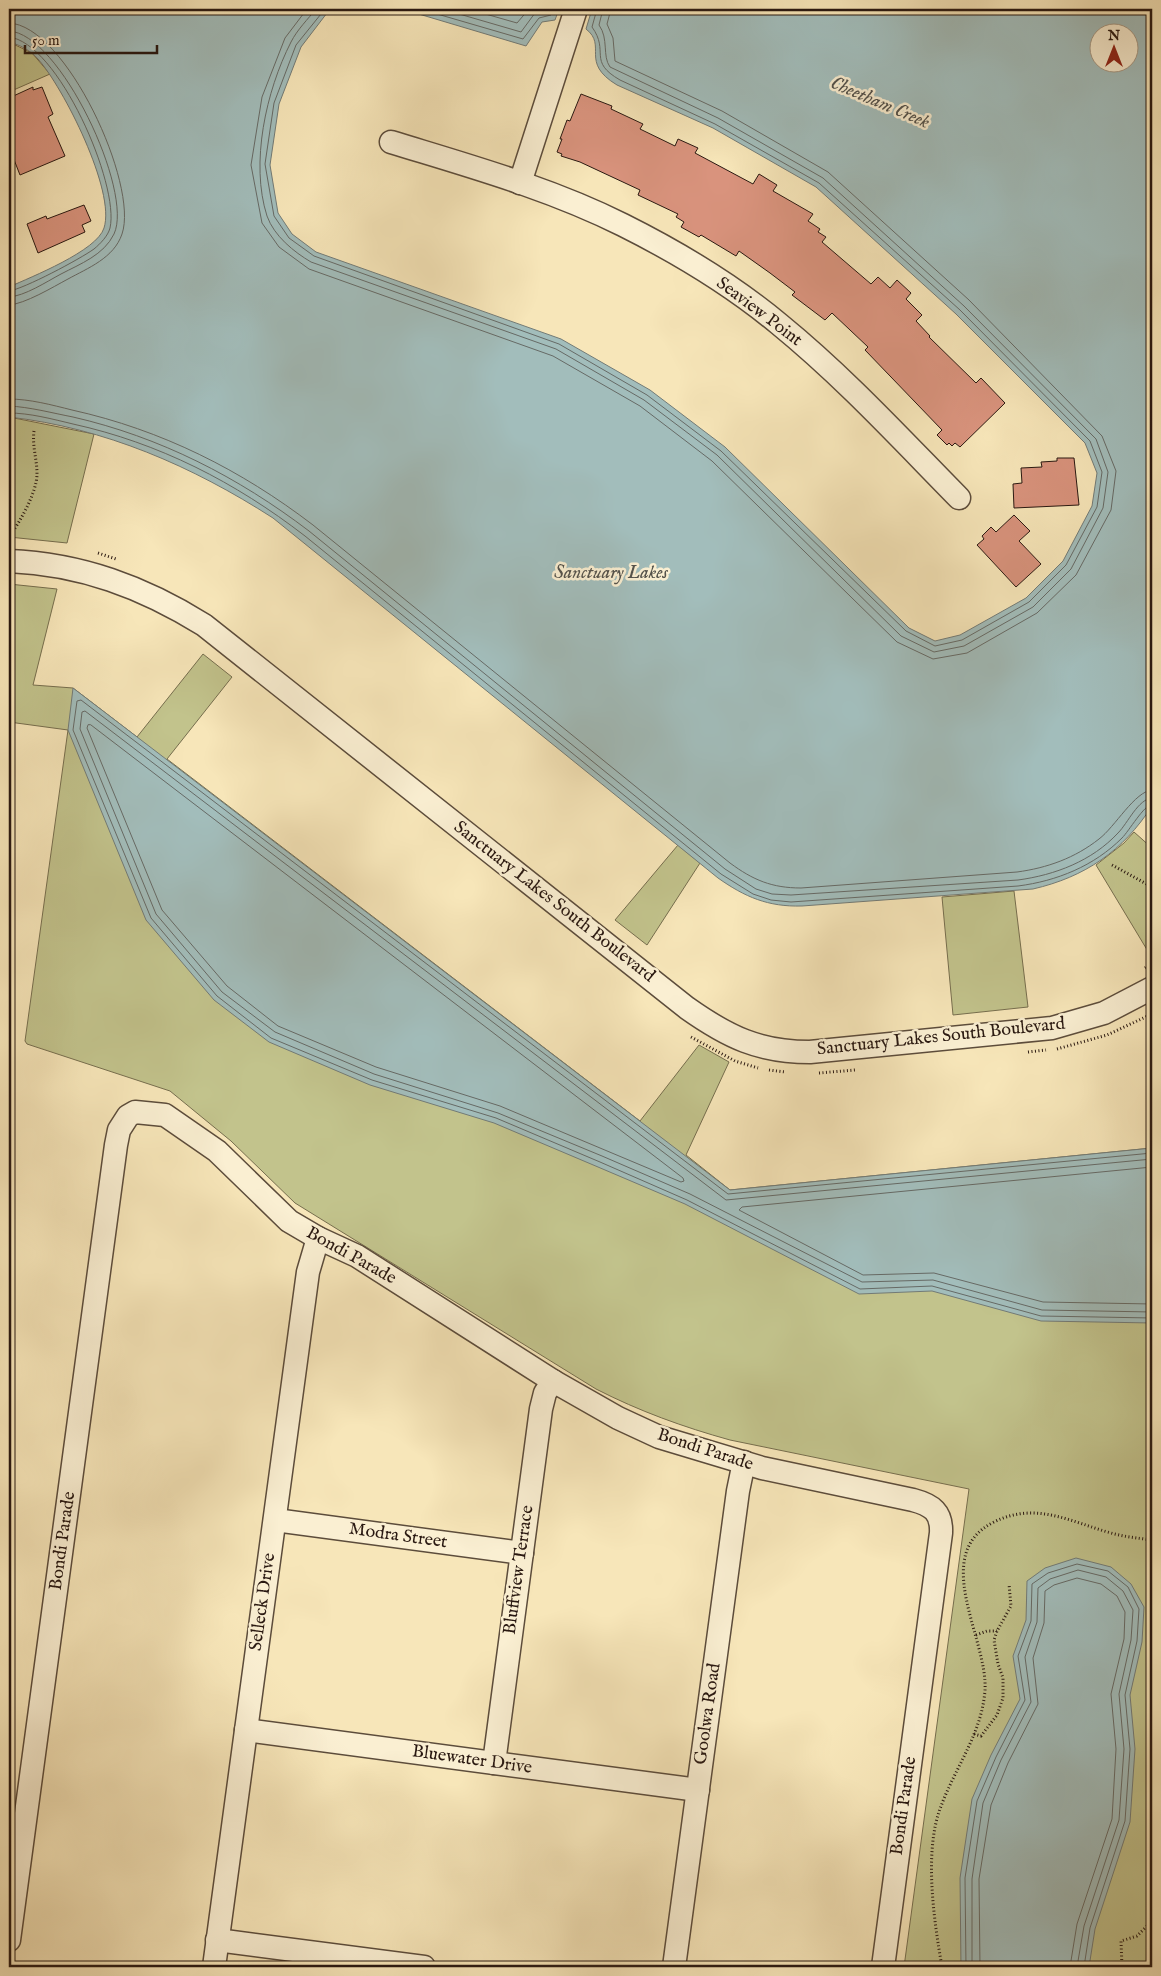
<svg xmlns="http://www.w3.org/2000/svg" width="1161" height="1976" font-family="'IM FELL English',serif">
	<style>
		.green { fill: #c2c38c; stroke: #766e4e }
		.water { fill: #a2bdbb; stroke: #727b77; fill-rule: evenodd }
		.lines { fill: none; stroke-linecap: round; stroke-linejoin: round }
		.shore { stroke: #666a66; stroke-width: 1 }
		.building { fill: #d9937d; stroke: #291811 }
		.minor-casing { stroke: #5c4c3b; stroke-width: 25 }
		.path { stroke: #291811; stroke-width: 3; stroke-dasharray: 1 2.5; stroke-linecap: butt }
		.minor { stroke: #faefd2; stroke-width: 22 }
		.labels { text-anchor: middle; dominant-baseline: central; stroke-width: 5; stroke-linejoin: round; paint-order: stroke }
		.street-label { font-size: 18px; fill: #291811; stroke: #faefd2 }
		.water-label { font-size: 19px; font-style: italic; fill: #53524c; stroke: #faefd2 }
	</style>
	<rect width="100%" height="100%" fill="#f7e6b9"/>
	<filter id="stains"><feTurbulence type="fractalNoise" baseFrequency=".004" numOctaves="4"/><feColorMatrix values="0 0 0 0 .2 0 0 0 0 .09 0 0 0 0 .02 0 0 0 .5 -.17"/></filter>
	<radialGradient id="worn" r=".72"><stop offset=".6" stop-color="#630" stop-opacity="0"/><stop offset="1" stop-color="#630" stop-opacity=".3"/></radialGradient>
	<g class="green">
		<path d="M9 42 32 53 50 74 9 92Z"/>
		<path d="M9 417 94 434 67 543 9 537Z"/>
		<path d="M9 584 57 589 33 685 73 688 137 737 203 654 232 677 167 759 640 1121 699 1045 729 1062 686 1155 730 1190 1152 1148V1967H904L969 1489 730 1440C683 1427 639 1411 596 1389L295 1203 231 1141 170 1091 27 1044 25 1041 68 730 9 722Z"/>
		<path d="M1134 832 1152 848V958L1096 865 1124 843Z"/>
		<path d="M678 845 700 863 647 945 615 920Z"/>
		<path d="M1014 891 1028 1007 953 1015 942 897Z"/>
	</g>
	<g class="water">
		<path d="M9 9H339L327 13 301 47 279 104 270 165 278 213 292 234 316 252 561 339 650 390 725 447 909 628 935 641 960 635 1026 598 1063 561 1092 506 1097 473 1085 443 956 314 816 187 713 128 617 85C579 62 608 46 586 29L592 9H1152V806C1123 851 1085 877 1033 889L802 906C768 907 745 897 718 878L273 518C192 466 105 428 9 417V287C31 277 97 251 104 228 116 191 63 87 38 59 30 50 20 45 9 42ZM1128 32V62H1098V32Z"/>
		<path d="M402 9H559L555 20 542 22 526 46Z"/>
		<path d="M73 688 730 1190 1152 1148V1323L1041 1321 932 1291 859 1294 685 1204 598 1167 494 1123 370 1085 269 1042 214 1000 146 920 68 730Z"/>
		<path d="M1076 1558 1111 1567 1131 1584 1144 1607 1142 1642 1130 1695 1135 1749 1130 1822 1095 1929 1089 1967H961L960 1878 972 1799 991 1755 1020 1699 1013 1656 1026 1620 1027 1581 1045 1568Z"/>
	</g>
	<g class="lines">
		<g class="shore">
			<path d="M307 9 285 38 262 97 251 165 262 223 279 247 309 269 553 356 640 406 712 461 897 642 933 659 967 653 1037 613 1076 575 1111 510 1116 471 1102 436 969 300 828 172 722 111 615 61 613 38 607 24 611 9"/>
			<path d="M316 9C308 19 297 30 291 42 266 91 250 163 267 216 274 236 294 252 311 262L556 349 644 400 717 455 901 636 934 652 964 646 1033 607 1071 569 1103 508 1108 472 1096 439 964 306 823 178 718 118 610 67C602 56 609 39 599 25L603 9"/>
			<path d="M325 9 296 45 274 103 265 164 274 216 289 238 314 256 559 344 647 395 721 451 906 631 935 646 962 640 1029 602 1066 565 1097 507 1102 472 1090 441 960 310 819 183 715 124 620 80C587 61 610 52 592 27L597 9"/>
			<path d="M420 9 523 39 539 18 551 15 554 9"/>
			<path d="M442 9 521 32 535 13 547 9"/>
			<path d="M468 9 517 23 529 9"/>
			<path d="M9 23C66 25 139 185 122 234 114 258 88 268 68 279 53 287 25 304 9 305"/>
			<path d="M9 31C60 33 134 192 114 234 104 255 80 264 61 274 46 282 25 296 9 297"/>
			<path d="M9 37C58 42 120 185 110 228 108 236 100 244 94 249 80 259 24 289 9 291"/>
			<path d="M9 399C30 399 52 405 72 410 162 430 241 470 313 525L730 863C753 880 772 888 801 888L1017 872C1047 868 1075 858 1099 839 1115 827 1135 791 1152 790"/>
			<path d="M9 406C30 407 52 413 73 417 160 437 238 477 309 531L725 869 756 889 772 894 791 895 1018 880C1055 875 1092 861 1118 833 1128 823 1138 799 1152 798"/>
			<path d="M9 413C30 413 52 419 73 424 159 443 235 482 305 536L721 874 753 894 771 900 791 902 1018 886C1057 881 1094 866 1122 838 1129 831 1144 805 1152 804"/>
			<path d="M91 725 683 1178 684 1181 681 1182 500 1106 376 1067 278 1026 227 986 162 910 87 728 88 725Z"/>
			<path d="M1152 1153 728 1194 81 700 77 701 73 730 151 918 217 996 271 1038 372 1080 496 1118 600 1162 687 1200 860 1289 932 1286 1041 1316 1152 1318"/>
			<path d="M1152 1159 726 1200 85 711 82 712 80 729 156 914 222 992 275 1032 374 1074 498 1113 602 1156 690 1194 862 1282 933 1280 1042 1310 1152 1312"/>
			<path d="M1152 1167 742 1207 739 1210 863 1275 934 1273 1043 1302 1152 1304"/>
			<path d="M966 1967 965 1878 977 1801 996 1757 1025 1700 1018 1656 1031 1621 1032 1584 1048 1573 1077 1564 1108 1571 1128 1587 1139 1609 1137 1641 1125 1695 1130 1749 1125 1821 1090 1928 1084 1967"/>
			<path d="M972 1967V1879L983 1803 1001 1760 1031 1702 1025 1657 1037 1622 1038 1588 1050 1579 1078 1570 1106 1577 1123 1591 1133 1610 1131 1640 1119 1694 1124 1749 1119 1820 1084 1926 1077 1967"/>
			<path d="M980 1967 979 1879 991 1805 1008 1763 1038 1704 1033 1658 1044 1623 1045 1591 1054 1585 1077 1578 1101 1584 1117 1596 1125 1612 1124 1639 1111 1694 1116 1749 1112 1819 1077 1924 1070 1967"/>
		</g>
	</g>
	<g class="building">
		<path d="M33 87V90L42 87 53 114 48 117 65 156 20 175 11 152 13 151 9 140V98Z"/>
		<path d="M581 94 612 106 611 109 643 124 640 129 675 146 678 139 698 148 695 153 753 184 759 174 777 185 773 191 813 214 808 221 820 229 818 232 826 237 822 242 871 284 878 277 890 288 897 280 911 293 906 299 922 315 916 321 930 336 929 337 976 383 981 378 1005 403 960 447 955 443 952 446 949 443 947 445 937 435 942 430 865 350 868 347 832 313 825 320 792 295 795 292 770 273 739 251 736 256 701 235 699 237 681 227 684 222 676 217 678 214 638 195 640 190 580 162 561 156 562 154 557 152 562 139H560L567 120 570 121Z"/>
		<path d="M84 205 91 221 82 225 85 232 38 253 27 224 46 216 47 219Z"/>
		<path d="M1057 458H1074L1079 505 1014 508 1013 484 1022 483 1021 468 1042 467 1041 462 1057 461Z"/>
		<path d="M1014 515 1030 531 1019 541 1041 564 1016 587 977 545 984 539 982 536 991 527 996 532Z"/>
	</g>
	<g class="lines">
		<g class="minor-casing">
			<g id="minor">
				<path d="M391 142C469 166 549 188 623 225 677 252 732 285 779 324 844 377 900 438 959 498"/>
				<path d="M520 183 576 9"/>
				<path d="M9 561C81 564 143 587 204 625L687 1008C728 1037 759 1052 810 1052L1052 1028 1104 1013 1152 988"/>
				<path d="M275 1520 522 1553"/>
				<path d="M246 1730 698 1790"/>
				<path d="M494 1763 541 1409 545 1393 553 1381"/>
				<path d="M9 1940 116 1145 119 1130 128 1116 135 1112 165 1115 217 1151 289 1221 318 1238 357 1256 553 1381 618 1418 659 1437 762 1468 913 1500C932 1505 942 1512 941 1533L883 1967"/>
				<path d="M217 1940 424 1967"/>
				<path d="M214 1967 308 1272 318 1238"/>
				<path d="M674 1967 738 1491 744 1462"/>
			</g>
		</g>
		<g class="path">
			<path d="M9 537C20 522 37 492 37 474 37 459 32 446 34 431"/>
			<path d="M98 553 116 559"/>
			<path d="M1112 865 1152 887"/>
			<path d="M1145 968 1152 963"/>
			<path d="M691 1037 735 1061 758 1068"/>
			<path d="M1057 1049 1107 1035 1152 1014"/>
			<path d="M1028 1052 1046 1050"/>
			<path d="M769 1070 785 1072"/>
			<path d="M819 1073 855 1070"/>
			<path d="M976 1635 987 1631H997"/>
			<path d="M974 1734 981 1736 997 1715 1003 1698V1678L998 1664 994 1640 997 1631 1011 1606 1009 1584"/>
			<path d="M942 1967C934 1921 924 1853 940 1809 954 1769 982 1734 985 1690 988 1639 929 1554 994 1522 1036 1501 1071 1522 1111 1533 1125 1537 1138 1538 1152 1540"/>
			<path d="M1122 1967 1121 1941 1137 1936 1152 1921"/>
		</g>
		<use href="#minor" class="minor"/>
	</g>
	<g class="labels">
		<g class="street-label">
			<text transform="translate(759 312) rotate(37)">Seaview Point</text>
			<text transform="translate(554 902) rotate(38)">Sanctuary Lakes South Boulevard</text>
			<text transform="translate(941 1037) rotate(-6)">Sanctuary Lakes South Boulevard</text>
			<text transform="translate(351 1256) rotate(29)">Bondi Parade</text>
			<text transform="translate(705 1450) rotate(18)">Bondi Parade</text>
			<text transform="translate(398 1536) rotate(8)">Modra Street</text>
			<text transform="translate(63 1541) rotate(-82)">Bondi Parade</text>
			<text transform="translate(519 1570) rotate(-82)">Bluffview Terrace</text>
			<text transform="translate(263 1602) rotate(-82)">Selleck Drive</text>
			<text transform="translate(708 1714) rotate(-82)">Goolwa Road</text>
			<text transform="translate(472 1760) rotate(8)">Bluewater Drive</text>
			<text transform="translate(904 1806) rotate(-82)">Bondi Parade</text>
		</g>
		<g class="water-label">
			<text transform="translate(880 103) rotate(23)">Cheetham Creek</text>
			<text x="611" y="573">Sanctuary Lakes</text>
		</g>
	</g>
	<rect width="1161" height="1976" fill="none" stroke="#f7e6b9" stroke-width="30"/>
	<rect x="10" y="10" width="1141" height="1956" fill="none" stroke="#291811" stroke-width="2.5"/>
	<rect x="15" y="15" width="1131" height="1946" fill="none" stroke="#291811"/>
	<g transform="translate(1114 48)"><circle r="24" fill="#faefd2" stroke="#a69985"/>
	<path d="M0-4L9 19L0 12L-9 19Z" fill="#8f2418"/>
	<text y="-8" font-size="14" font-weight="bold" text-anchor="middle" fill="#291811">N</text>
	</g>
	<path d="M25 45v8h132v-8" fill="none" stroke="#291811" stroke-width="2.5"/>
	<text x="32" y="45" font-size="15" fill="#291811" stroke="#faefd2" stroke-width="4" paint-order="stroke">50 m</text>
	<rect width="100%" height="100%" filter="url(#stains)"/>
	<rect width="100%" height="100%" fill="url(#worn)"/>
</svg>
